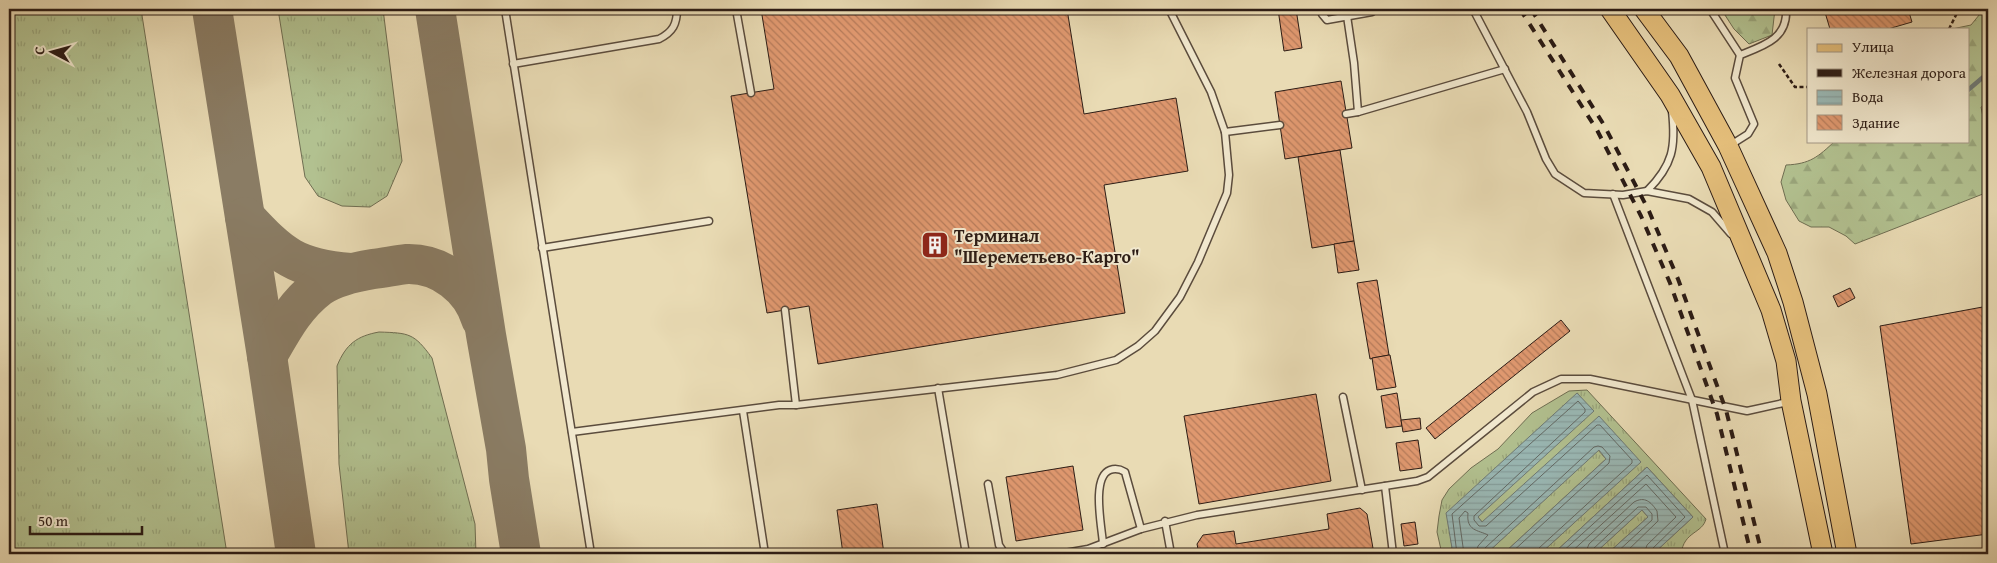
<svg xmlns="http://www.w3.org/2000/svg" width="1997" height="563" font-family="'Gentium Book Plus',serif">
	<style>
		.grass { fill: url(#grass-tufts); stroke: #6f6e52 }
		.forest { fill: url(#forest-firs); stroke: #6f6e52 }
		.water { fill: url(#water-rules); stroke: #6e7a76 }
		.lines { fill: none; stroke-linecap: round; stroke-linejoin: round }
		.shore { stroke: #636a66; stroke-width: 1 }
		.stream { stroke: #6e7a76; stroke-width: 4.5 }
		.taxiway { stroke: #8a7c64; stroke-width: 40 }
		.building { fill: url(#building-back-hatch); stroke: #2c1c15 }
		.lane-casing { stroke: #5b4c3d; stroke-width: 9 }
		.primary-casing { stroke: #2c1c15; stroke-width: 21 }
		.path { stroke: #2c1c15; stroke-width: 2.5; stroke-dasharray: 4 2.5; stroke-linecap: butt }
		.lane { stroke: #f1e8ce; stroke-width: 6 }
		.primary { stroke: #e4be7a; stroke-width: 19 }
		.rail { stroke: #2c1c15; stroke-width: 4; stroke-dasharray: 9 9; stroke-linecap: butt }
		.labels { text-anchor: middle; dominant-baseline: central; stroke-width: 4; stroke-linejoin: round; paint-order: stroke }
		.poi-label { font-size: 18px; font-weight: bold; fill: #2c1c15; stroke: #f1e8ce; text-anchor: start }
	</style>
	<defs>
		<pattern id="grass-tufts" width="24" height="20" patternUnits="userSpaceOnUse" patternTransform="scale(1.25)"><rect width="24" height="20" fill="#b2c190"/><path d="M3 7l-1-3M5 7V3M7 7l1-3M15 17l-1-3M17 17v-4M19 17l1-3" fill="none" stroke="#99a57b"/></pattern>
		<pattern id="forest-firs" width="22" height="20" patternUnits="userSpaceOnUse" patternTransform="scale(1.25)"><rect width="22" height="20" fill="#b2c190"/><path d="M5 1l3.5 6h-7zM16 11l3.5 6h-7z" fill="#99a57b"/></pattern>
		<pattern id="water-rules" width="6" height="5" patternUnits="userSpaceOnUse" patternTransform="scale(1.25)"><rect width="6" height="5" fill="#9ab9b6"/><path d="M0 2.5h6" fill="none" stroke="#859e9c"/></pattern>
		<pattern id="building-back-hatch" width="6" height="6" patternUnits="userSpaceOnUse" patternTransform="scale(1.25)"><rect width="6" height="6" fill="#df986f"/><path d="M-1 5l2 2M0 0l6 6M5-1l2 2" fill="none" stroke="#b57b5a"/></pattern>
	</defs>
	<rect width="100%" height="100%" fill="#e9dbb4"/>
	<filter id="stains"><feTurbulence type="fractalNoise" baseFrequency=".004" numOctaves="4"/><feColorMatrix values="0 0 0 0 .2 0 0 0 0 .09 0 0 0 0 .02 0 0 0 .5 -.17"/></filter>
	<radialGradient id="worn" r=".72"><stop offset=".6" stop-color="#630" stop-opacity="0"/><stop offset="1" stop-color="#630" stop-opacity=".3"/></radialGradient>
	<g class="grass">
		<path d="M9 9H141L227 554H9Z"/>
		<path d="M278 9H383L402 161 387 196 370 207 342 206 318 196 305 177Z"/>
		<path d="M379 332C409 333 414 333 432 358L475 524 476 554H349L339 464 337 366C346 344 357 336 379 332Z"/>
		<path d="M1587 390 1706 519C1702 534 1684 531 1681 554H1653L1693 517 1647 467 1553 554H1540L1640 462 1599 417 1483 523 1478 517 1447 512 1453 554H1442L1437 532 1439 516 1442 500 1449 489 1471 468 1498 449 1532 413 1569 391Z"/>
		<path d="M1598 450 1606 459 1503 554H1486Z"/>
		<path d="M1642 510 1648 517 1607 554H1594Z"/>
	</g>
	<g class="forest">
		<path d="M1721 9H1775L1772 35 1749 44 1734 29Z"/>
		<path d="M1984 9H1988V105L1981 107 1988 141V192L1855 244 1846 236 1829 227H1811L1799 221 1786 200 1781 182 1786 165C1810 164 1818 157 1835 141H1968V29H1952L1971 25Z"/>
	</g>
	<g class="water">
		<path d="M1577 393 1594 411 1478 517 1482 522 1599 416 1641 462 1540 554H1503L1606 459 1599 450 1486 554H1453L1446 513Z"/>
		<path d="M1647 467 1693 517 1653 554H1607L1648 517 1642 510 1594 554H1553Z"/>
	</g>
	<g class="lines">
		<g class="shore">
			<path d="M1457 554 1452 514 1578 401 1585 409V412L1474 516V520L1479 526H1486L1597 425H1600L1632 460V463L1539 548 1537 554"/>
			<path d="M1464 554 1459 518 1465 511 1468 513C1466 531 1478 530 1488 535L1478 546 1476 554"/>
			<path d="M1483 554 1485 548 1594 447 1598 446 1602 447 1610 456 1609 463 1510 554"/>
			<path d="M1560 554 1647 475 1685 517 1652 549 1650 554"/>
			<path d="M1569 554 1646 484 1676 517 1647 545 1644 554"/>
			<path d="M1585 554 1589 544 1634 502C1645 496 1651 502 1657 511L1658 521 1624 554"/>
			<path d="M1591 554 1593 549 1638 507H1646L1652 514V520L1615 554"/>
		</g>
		<path class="stream" d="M1968 90 1988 73"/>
		<g class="taxiway">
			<path d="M212 9 267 356 296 554"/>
			<path d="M435 9 486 335 506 449 509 479 521 554"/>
			<path d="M245 217C281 256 295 268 350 273"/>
			<path d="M267 356C282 330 294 306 319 287 335 276 355 272 373 269 384 268 396 265 407 264 441 263 472 288 481 319"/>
		</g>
	</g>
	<g class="building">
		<path d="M761 9H1067L1084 114 1176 98 1188 171 1104 185 1125 313 818 364 809 306 767 313 731 96 774 89Z"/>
		<path d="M1278 9H1296L1302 48 1284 51Z"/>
		<path d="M1824 9H1908L1912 22 1888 29H1830Z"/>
		<path d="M1341 81 1352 148 1285 159 1275 92Z"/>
		<path d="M1340 150 1354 241 1312 248 1298 157Z"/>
		<path d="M1354 241 1359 270 1338 273 1334 244Z"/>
		<path d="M1377 280 1389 355 1370 359 1357 283Z"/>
		<path d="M1850 288 1855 298 1838 307 1833 296Z"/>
		<path d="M1988 306V534L1911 544 1880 326Z"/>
		<path d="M1561 320 1570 331 1435 439 1426 428Z"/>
		<path d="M1389 355H1390L1396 387 1377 390 1372 358Z"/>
		<path d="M1397 393 1402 426 1386 428 1381 396Z"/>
		<path d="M1316 394 1331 481 1199 504 1184 416Z"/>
		<path d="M1420 418 1421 429 1403 432 1401 420Z"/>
		<path d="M1418 440 1422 468 1400 471 1396 443Z"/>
		<path d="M1073 466 1083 530 1016 541 1006 477Z"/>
		<path d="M877 504 884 554H843L837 510Z"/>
		<path d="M1360 508 1367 514 1374 554H1199L1197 544 1203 535 1234 531 1236 544 1329 529 1327 514Z"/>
		<path d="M1415 522 1418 544 1404 546 1401 524Z"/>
	</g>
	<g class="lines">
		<g class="lane-casing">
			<g id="lane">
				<path d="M505 9 591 554"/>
				<path d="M736 9 751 93"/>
				<path d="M1169 9 1211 92 1225 132 1280 125"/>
				<path d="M1322 9V14L1327 20 1372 12 1375 9"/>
				<path d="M1473 9 1527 112 1546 159 1555 174 1584 193 1623 195 1647 191 1689 199 1712 212 1731 234"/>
				<path d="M1710 9 1740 55"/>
				<path d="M1347 16 1354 63 1358 112 1505 69"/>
				<path d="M513 64 659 39C673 32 677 24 677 9"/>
				<path d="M1346 114 1358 112"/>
				<path d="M1729 146 1748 134 1754 124 1735 78 1740 55C1763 46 1788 39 1786 9"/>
				<path d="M1647 191C1673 165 1676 147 1672 111"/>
				<path d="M1613 194 1692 400 1725 554"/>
				<path d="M542 248 709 221"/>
				<path d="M785 310 796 405"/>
				<path d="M938 388 966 554"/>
				<path d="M1343 397 1362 490"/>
				<path d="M743 411 765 554"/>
				<path d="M572 432 779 405H796L1057 375 1116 360 1138 346 1155 331 1180 297 1198 262 1227 193 1229 175 1225 132"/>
				<path d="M988 484 999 545 1005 554"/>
				<path d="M1385 486 1393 554"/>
				<path d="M1165 521 1171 554"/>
				<path d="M1103 544C1102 528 1091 477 1110 470 1116 468 1120 469 1125 472L1141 529"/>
				<path d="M1059 554 1088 549 1141 529 1197 515 1417 481 1428 477 1533 392 1561 379H1590L1747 411 1788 402"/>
			</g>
		</g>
		<g class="primary-casing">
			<g id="primary">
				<path d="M1610 9 1670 95 1711 167 1771 310 1786 361 1791 401 1823 554"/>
				<path d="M1644 9 1679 56 1728 146 1777 253 1793 302 1817 394 1847 554"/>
			</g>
		</g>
		<g class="path">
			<path d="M1949 29 1959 9"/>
			<path d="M1779 64 1795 87H1808"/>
		</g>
		<use href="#lane" class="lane"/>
		<use href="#primary" class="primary"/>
		<g class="rail">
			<path d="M1520 9 1597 130 1641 216 1670 283 1717 414 1751 554"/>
			<path d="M1531 9 1604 125 1649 211 1678 279 1726 410 1762 554"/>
		</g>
	</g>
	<defs>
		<g id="building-square" transform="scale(1.4375)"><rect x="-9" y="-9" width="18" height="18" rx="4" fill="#8f2418" stroke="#f1e8ce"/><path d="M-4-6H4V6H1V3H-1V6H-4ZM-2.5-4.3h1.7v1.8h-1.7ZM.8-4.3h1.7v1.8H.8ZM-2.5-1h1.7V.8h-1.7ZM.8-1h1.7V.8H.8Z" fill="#fff"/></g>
	</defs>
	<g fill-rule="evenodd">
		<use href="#building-square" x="935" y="245"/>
	</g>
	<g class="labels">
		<g class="poi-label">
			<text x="954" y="235">Терминал<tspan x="954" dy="21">"Шереметьево-Карго"</tspan></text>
		</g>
	</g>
	<rect width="1997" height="563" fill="none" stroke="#e9dbb4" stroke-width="30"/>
	<rect x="10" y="10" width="1977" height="543" fill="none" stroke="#2c1c15" stroke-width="2.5"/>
	<rect x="15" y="15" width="1967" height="533" fill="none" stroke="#2c1c15"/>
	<rect x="1807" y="28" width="162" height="115" fill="#f1e8ce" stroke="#a29684"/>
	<rect x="1817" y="44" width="25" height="8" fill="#e4be7a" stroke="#a29684"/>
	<text x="1852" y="52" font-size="15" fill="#2c1c15">Улица</text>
	<rect x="1817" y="69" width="25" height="8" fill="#2c1c15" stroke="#a29684"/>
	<text x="1852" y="78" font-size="15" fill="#2c1c15">Железная дорога</text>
	<rect x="1817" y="90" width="25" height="15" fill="url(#water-rules)" stroke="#a29684"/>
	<text x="1852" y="102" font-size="15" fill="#2c1c15">Вода</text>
	<rect x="1817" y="115" width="25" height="15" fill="url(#building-back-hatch)" stroke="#a29684"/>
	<text x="1852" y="128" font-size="15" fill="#2c1c15">Здание</text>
	<g transform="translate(52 52) rotate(276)" stroke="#f1e8ce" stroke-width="4" paint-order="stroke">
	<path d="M0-4L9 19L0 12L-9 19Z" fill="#2c1c15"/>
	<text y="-8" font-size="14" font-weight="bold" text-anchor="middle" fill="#2c1c15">С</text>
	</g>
	<path d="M30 526v8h112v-8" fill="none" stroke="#2c1c15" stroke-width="2.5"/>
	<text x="38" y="526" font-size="15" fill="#2c1c15" stroke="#f1e8ce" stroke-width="4" paint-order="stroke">50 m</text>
	<rect width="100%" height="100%" filter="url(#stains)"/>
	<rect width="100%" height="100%" fill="url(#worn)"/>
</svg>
